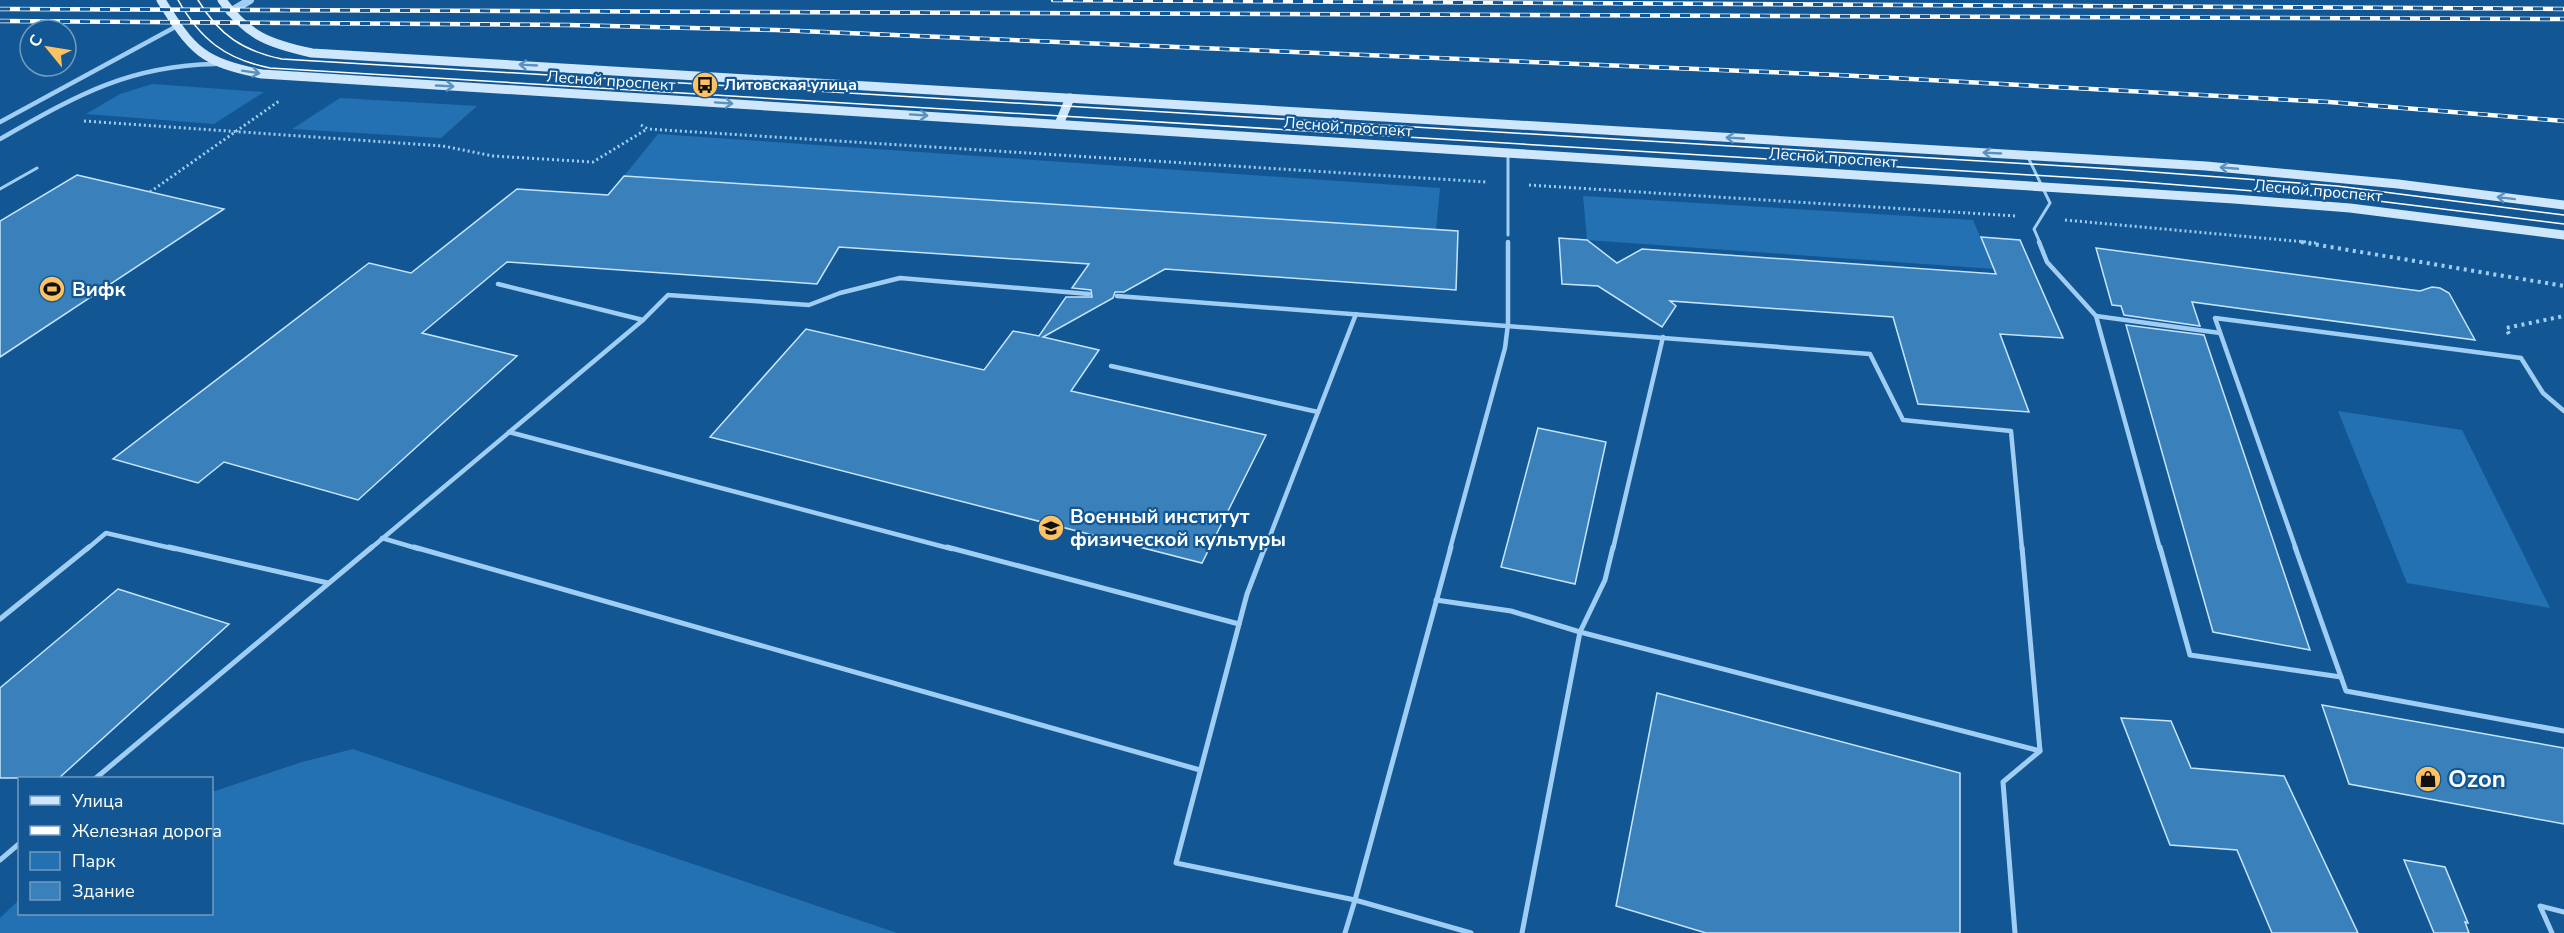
<svg xmlns="http://www.w3.org/2000/svg" width="2564" height="933" font-family="'Nunito Sans',sans-serif">
	<style>
		.green { fill: #2371b2 }
		.building { fill: #3a80bb; stroke: #c6e4fd; stroke-width: 1.5 }
		.lines { fill: none; stroke-linecap: round; stroke-linejoin: round }
		.path-far1 { stroke: #9fcdf3; stroke-width: 3; stroke-dasharray: 2 3; stroke-linecap: butt }
		.path { stroke: #9fcdf3; stroke-width: 4; stroke-dasharray: 3 4.5; stroke-linecap: butt }
		.service-far2 { stroke: #9fcdf3; stroke-width: 3 }
		.service-far1 { stroke: #9fcdf3; stroke-width: 4.5 }
		.service { stroke: #9fcdf3; stroke-width: 5 }
		.minor { stroke: #9fcdf3; stroke-width: 4.5 }
		.tertiary { stroke: #9fcdf3; stroke-width: 8 }
		.secondary { stroke: #cee7fc; stroke-width: 9 }
		.tram { stroke: #fff; stroke-width: 1.5 }
		.rail-casing { stroke: #fff; stroke-width: 4.5 }
		.rail { stroke: #125793; stroke-width: 3; stroke-dasharray: 10; stroke-linecap: butt }
		.oneway { stroke: #5d91bd }
		.labels { text-anchor: middle; dominant-baseline: central; stroke-width: 4.5; stroke-linejoin: round; paint-order: stroke }
		.far-street-label { font-size: 16px; fill: #fff; stroke: #125793 }
		.far-poi-label { font-size: 16px; font-weight: bold; fill: #fff; stroke: #125793; text-anchor: start }
		.poi-label { font-size: 20px; font-weight: bold; fill: #fff; stroke: #125793; text-anchor: start }
		.near-poi-label { font-size: 24px; font-weight: bold; fill: #fff; stroke: #125793; text-anchor: start }
	</style>
	<rect width="100%" height="100%" fill="#125793"/>
	<g class="green">
		<path d="M152 84 264 92 214 124 86 114 120 94Z"/>
		<path d="M340 98 477 106 441 138 292 129Z"/>
		<path d="M658 134 1440 188 1436 230 624 176Z"/>
		<path d="M1583 196 1973 220 1994 269 1587 240Z"/>
		<path d="M2338 411 2462 430 2550 608 2407 583Z"/>
		<path d="M353 749 897 933H0V918L19 900 20 914H212V792L302 762Z"/>
	</g>
	<g class="building">
		<path d="M77 175 224 209 0 357V221Z"/>
		<path d="M624 176 1458 231 1456 290 1165 269 1124 292H1115L1113 298 1043 337 1099 350 1071 391 1266 435 1202 563 710 437 806 329 984 370 1013 331 1039 336 1066 297H1092L1091 290 1072 288 1089 264 839 247 817 284 507 262 422 333 517 356 358 500 224 462 198 483 113 459 369 263 411 273 517 189 608 195Z"/>
		<path d="M1981 237 2020 240 2063 338 2000 334 2029 412 1918 404 1893 317 1670 301 1676 306 1662 327 1598 286 1562 284 1559 238 1587 240 1617 263 1642 249 1996 274Z"/>
		<path d="M2096 248 2420 291 2432 287 2440 288 2449 293 2475 340 2192 302 2200 326 2124 315 2121 306 2112 305Z"/>
		<path d="M2126 325 2204 335 2310 650 2213 632Z"/>
		<path d="M1538 428 1606 442 1575 584 1501 567Z"/>
		<path d="M118 589 229 624 59 778H0V688Z"/>
		<path d="M1657 693 1960 773V933H1706L1616 906Z"/>
		<path d="M2322 705 2564 748V824L2349 784Z"/>
		<path d="M2121 718 2171 721 2191 768 2284 776 2358 933H2272L2237 850 2170 845Z"/>
		<path d="M2404 860 2445 867 2468 923 2465 922 2469 933H2434Z"/>
	</g>
	<g class="lines">
		<g class="path-far1">
			<path d="M84 121 443 146 493 156 593 162 647 129"/>
			<path d="M641 125 648 129 1486 182"/>
			<path d="M1529 185 2016 216"/>
			<path d="M150 192 279 101"/>
			<path d="M2065 220 2317 243"/>
		</g>
		<g class="path">
			<path d="M2301 242 2564 286"/>
			<path d="M2509 334 2506 328 2564 316"/>
		</g>
		<g class="service-far2">
			<path d="M1508 154V235"/>
			<path d="M2027 155 2050 203 2034 229 2040 243"/>
			<path d="M0 189 37 168"/>
		</g>
		<g class="service-far1">
			<path d="M2039 242 2047 262 2096 316"/>
			<path d="M498 284 643 320"/>
			<path d="M1117 296 1870 354 1903 420 2011 431 2022 549"/>
			<path d="M1111 366 1318 412"/>
			<path d="M509 432 952 549"/>
			<path d="M382 538 419 549"/>
			<path d="M87 549 106 533 175 549"/>
			<path d="M370 549 643 320 668 295 809 305 840 293 900 278 1089 294"/>
			<path d="M1265 549 1356 314"/>
			<path d="M1450 549 1505 348 1508 324V242"/>
			<path d="M1613 549 1663 337"/>
			<path d="M2160 549 2096 316 2220 333"/>
			<path d="M2296 549 2215 318 2521 358 2543 393 2564 411"/>
		</g>
		<g class="service">
			<path d="M169 547 328 583"/>
			<path d="M414 547 1200 770"/>
			<path d="M947 547 1239 624"/>
			<path d="M1265 547 1247 594 1176 863 1355 900 1451 547"/>
			<path d="M1613 547 1605 580 1580 632 2040 751"/>
			<path d="M2160 547 2190 655 2341 677"/>
			<path d="M2295 547 2346 691 2564 731"/>
			<path d="M1436 600 1511 611 1580 632 1522 933"/>
			<path d="M0 619 89 547"/>
			<path d="M96 778 372 547"/>
			<path d="M0 860 20 843"/>
			<path d="M1345 933 1355 900 1471 933"/>
			<path d="M2015 933 2003 782 2040 751 2022 547"/>
			<path d="M2552 933 2540 906 2564 912"/>
		</g>
		<g class="minor">
			<path d="M0 122 177 26"/>
			<path d="M0 139C76 96 126 66 215 64"/>
		</g>
		<path class="tertiary" d="M230 12 250 0"/>
		<g class="secondary">
			<path d="M161 0C192 51 202 62 262 74L2234 199 2350 208 2564 235"/>
			<path d="M222 0C247 36 270 44 312 53L2206 166 2398 184 2564 205"/>
			<path d="M1059 124 1070 98"/>
		</g>
		<g class="tram">
			<path d="M178 0C200 39 225 59 270 68L2130 181 2378 201 2564 224"/>
			<path d="M198 0C219 35 243 51 282 59L2114 169 2337 186 2564 215"/>
		</g>
		<g class="rail-casing">
			<g id="rail">
				<path d="M1053 0 2564 9"/>
				<path d="M0 9 2564 19"/>
				<path d="M0 21 568 25 776 30 1838 75 2329 102 2564 121"/>
			</g>
		</g>
		<use href="#rail" class="rail"/>
	</g>
	<defs><path id="oneway-shaft" d="M-6 0H5M1.5-3L5.5 0L1.5 3" fill="none" stroke-width="1.6" stroke-linecap="round" stroke-linejoin="round" transform="scale(1.5)"/></defs>
	<g class="oneway">
		<use href="#oneway-shaft" transform="translate(528 65) rotate(-177)"/>
		<use href="#oneway-shaft" transform="translate(251 72) rotate(9)"/>
		<use href="#oneway-shaft" transform="translate(445 86) rotate(3)"/>
		<use href="#oneway-shaft" transform="translate(724 103) rotate(4)"/>
		<use href="#oneway-shaft" transform="translate(919 115) rotate(4)"/>
		<use href="#oneway-shaft" transform="translate(1735 138) rotate(-177)"/>
		<use href="#oneway-shaft" transform="translate(1992 153) rotate(-177)"/>
		<use href="#oneway-shaft" transform="translate(2229 168) rotate(-175)"/>
		<use href="#oneway-shaft" transform="translate(2506 198) rotate(-173)"/>
	</g>
	<defs>
		<g id="bus-disc" transform="scale(1.35)"><circle r="9.5" fill="#ffc260" stroke="#125793"/><path d="M-5-6H5V4H4V6H2V4H-2V6H-4V4H-5ZM-3.5-4V0h7V-4ZM-3.5 1.2v1.5H-2V1.2ZM2 1.2v1.5H3.5V1.2Z" fill="#111"/></g>
		<g id="stadium-disc" transform="scale(1.35)"><circle r="9.5" fill="#ffc260" stroke="#125793"/><path d="M0-5a6.5 5 0 1 0 0 10a6.5 5 0 1 0 0-10ZM-3.5-1.8h7v3.6h-7Z" fill="#111"/></g>
		<g id="university-disc" transform="scale(1.35)"><circle r="9.5" fill="#ffc260" stroke="#125793"/><path d="M0-5L7-2L0 1L-7-2ZM-4 1L0 2.5L4 1V4Q0 6-4 4Z" fill="#111"/></g>
		<g id="shop-disc" transform="scale(1.35)"><circle r="9.5" fill="#ffc260" stroke="#125793"/><path d="M-5-2.5h2.3a2.7 3.5 0 0 1 5.4 0H5L5.5 6h-11ZM-1.5-2.5h3a1.5 2.3 0 0 0-3 0Z" fill="#111"/></g>
	</defs>
	<g fill-rule="evenodd">
		<use href="#bus-disc" x="705" y="85"/>
		<use href="#stadium-disc" x="52" y="289"/>
		<use href="#university-disc" x="1051" y="528"/>
		<use href="#shop-disc" x="2428" y="779"/>
	</g>
	<g class="labels">
		<g class="far-street-label">
			<text transform="translate(611 81) rotate(4)">Лесной проспект</text>
			<text transform="translate(1348 127) rotate(4)">Лесной проспект</text>
			<text transform="translate(1833 158) rotate(4)">Лесной проспект</text>
			<text transform="translate(2318 191) rotate(5)">Лесной проспект</text>
		</g>
		<g class="far-poi-label">
			<text x="724" y="85">Литовская улица</text>
		</g>
		<g class="poi-label">
			<text x="72" y="289">Вифк</text>
			<text x="1070" y="516">Военный институт<tspan x="1070" dy="23">физической культуры</tspan></text>
		</g>
		<g class="near-poi-label">
			<text x="2448" y="779">Ozon</text>
		</g>
	</g>
	<rect x="18" y="777" width="195" height="138" fill="#125793" stroke="#719abe" stroke-width="1.5"/>
	<rect x="30" y="796" width="30" height="9" fill="#cee7fc" stroke="#719abe" stroke-width="1.5"/>
	<text x="72" y="807" font-size="18" fill="#ffffff">Улица</text>
	<rect x="30" y="826" width="30" height="9" fill="#ffffff" stroke="#719abe" stroke-width="1.5"/>
	<text x="72" y="837" font-size="18" fill="#ffffff">Железная дорога</text>
	<rect x="30" y="852" width="30" height="18" fill="#2371b2" stroke="#719abe" stroke-width="1.5"/>
	<text x="72" y="867" font-size="18" fill="#ffffff">Парк</text>
	<rect x="30" y="882" width="30" height="18" fill="#3a80bb" stroke="#719abe" stroke-width="1.5"/>
	<text x="72" y="897" font-size="18" fill="#ffffff">Здание</text>
	<g transform="translate(48 48) rotate(300)"><circle r="28" fill="#125793" stroke="#719abe" stroke-width="1.5"/>
	<path d="M0-4.5L10 22L0 15L-10 22Z" fill="#ffc260"/>
	<text y="-9" font-size="16" font-weight="bold" text-anchor="middle" fill="#ffffff">С</text>
	</g>
</svg>
